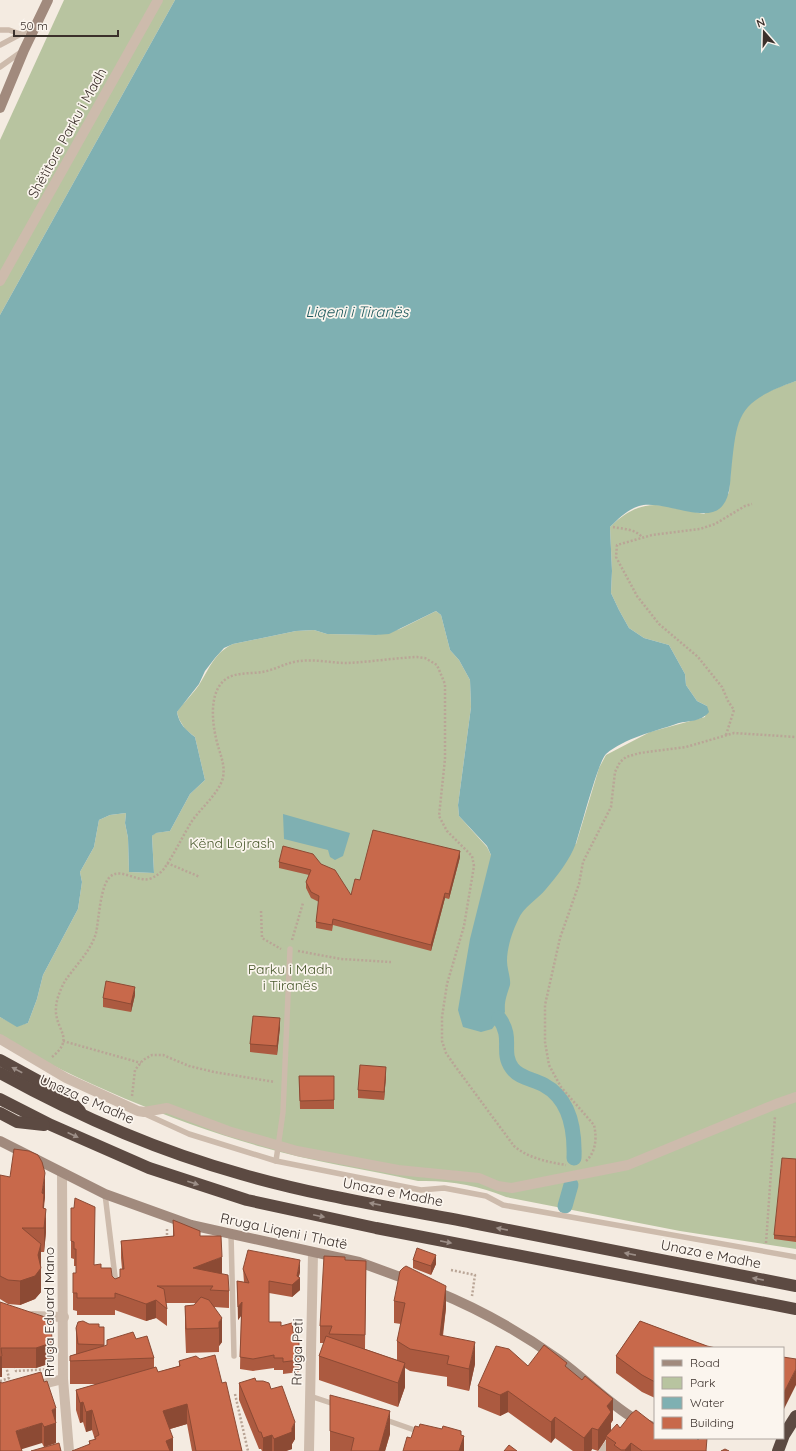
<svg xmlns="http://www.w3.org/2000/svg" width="796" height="1451" font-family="Quicksand,sans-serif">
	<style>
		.green { fill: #b8c4a0 }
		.water { fill: #7fb0b2 }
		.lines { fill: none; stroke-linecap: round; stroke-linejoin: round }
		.canal { stroke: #7fb0b2; stroke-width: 15 }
		.path { stroke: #b9a596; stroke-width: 2.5; stroke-dasharray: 2 2; stroke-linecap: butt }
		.lane { stroke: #cdbbac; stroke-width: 5.5 }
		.street { stroke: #cdbbac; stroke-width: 10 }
		.secondary { stroke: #a18a7d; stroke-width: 10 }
		.highway { stroke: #5c4a42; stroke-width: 12 }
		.wall { fill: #ac5a40 }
		.shaded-wall { fill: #8c4a34 }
		.building { fill: #c8694b; stroke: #8c4a34 }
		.oneway { fill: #9c8e87 }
		.labels { text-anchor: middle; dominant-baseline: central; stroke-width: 3.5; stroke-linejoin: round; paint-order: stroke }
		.street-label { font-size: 14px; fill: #3b302b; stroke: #fbf5ee }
		.park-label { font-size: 14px; fill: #4a5a2e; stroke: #fbf5ee }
		.water-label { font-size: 15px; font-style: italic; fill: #1f5a5e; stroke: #fbf5ee }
	</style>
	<rect width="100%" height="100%" fill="#f4ebe1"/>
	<g class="green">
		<path d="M64 0H175L0 315V140Z"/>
		<path d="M796 381V1249L680 1231 506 1197C478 1185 448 1180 418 1181 366 1169 313 1162 262 1147 170 1121 83 1083 0 1038V1017L17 1026 28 1023 37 999 43 975 78 909 82 882 80 872 94 847 99 820 110 815 126 813 125 823 128 838 129 872 154 873 152 836 155 833 170 831 190 794 205 780 195 737 185 729 179 719 177 712C184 702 193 694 199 685 209 669 215 652 233 644L296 631 314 630 327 634 376 635 400 629 436 611 441 615 450 650 459 660 470 680 471 707 458 805 459 816 487 847 491 855 576 844 599 768 606 755 650 732 705 717 707 706 697 701 686 685 685 674 669 645 644 638 629 628 619 610 611 593 612 571 610 527C642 495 664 505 704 514L729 493C732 466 730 432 745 409 756 394 779 387 796 381Z"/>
	</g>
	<g class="water">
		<path d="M175 0H796V381C737 402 737 414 731 473 730 483 730 496 723 505 708 526 663 499 639 506 627 510 619 518 610 527L612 571 611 593 619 610 629 628 644 638 669 645 685 674 686 685 697 701 707 706 709 712C700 723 687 720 676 724 653 732 625 738 606 754 598 762 581 828 576 843 570 860 557 876 546 889 537 900 524 906 518 920 512 932 507 948 507 961 507 969 511 978 510 985 507 995 504 1001 505 1012L492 1029 481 1032 463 1027 458 1010 464 974 470 939 491 855 487 846 459 816 458 805 471 707 470 680 459 660 450 650 441 615 436 611 389 634 376 635 327 634 314 630 296 631 233 644 224 648 215 658 205 671 199 684 177 712C179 724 186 730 195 737L205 780 190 794 170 831 156 833 152 836 154 873 129 872 128 838 125 823 126 813 110 815 99 820 94 847 80 872 82 882 78 909 43 975 37 999 28 1023 17 1027 0 1017V315Z"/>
		<path d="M283 814 350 833 343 856 335 860 330 857 328 850 284 839Z"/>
	</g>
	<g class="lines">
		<g class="canal">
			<path d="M499 1018C514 1039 500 1051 512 1068 519 1078 533 1079 544 1085 570 1099 575 1131 574 1158"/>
			<path d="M565 1206 571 1185"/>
		</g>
		<g class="path">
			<path d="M613 527C623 529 635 529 642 537"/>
			<path d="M726 735 734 710 728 701 722 687 698 657 659 624 637 596 616 557 617 545 652 535 700 529 715 524 745 506 752 504"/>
			<path d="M167 863 200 877"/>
			<path d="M261 911 262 938 281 949"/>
			<path d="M292 940 303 903"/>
			<path d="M298 951 341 959 391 962"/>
			<path d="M63 1041 141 1063"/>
			<path d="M52 1057C74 1039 58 1032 56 1013 55 1002 60 990 65 981 75 966 91 951 96 933 99 920 100 884 111 876 121 868 137 882 149 879 155 877 159 874 163 870 174 855 182 837 192 821 202 807 215 797 222 781 227 766 219 753 216 738 212 721 209 691 226 679 236 672 250 674 262 672 275 670 287 662 300 661 315 659 332 663 347 663 370 662 394 658 417 657L425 658 437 665 445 684V759L439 816 447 831 472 856 474 866 464 926 447 984 442 1017V1041L446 1053 455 1066 514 1146C528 1158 548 1162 566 1165"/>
			<path d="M132 1096 135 1070 143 1060 152 1055H163L189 1066 214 1072 275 1082"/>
			<path d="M586 1161C596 1152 597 1138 594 1125L561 1087 549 1065 545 1042V1005L560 938 579 884 583 862 611 807 615 772 620 762 626 757 640 753 686 747 734 733 796 737"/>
			<path d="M167 1239V1229"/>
			<path d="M766 1243 775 1116"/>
			<path d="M451 1270 475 1275 472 1296"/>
			<path d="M15 1366 16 1371 51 1369"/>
			<path d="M0 1381 9 1378 6 1366"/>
			<path d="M235 1394 248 1451"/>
		</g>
		<g class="lane">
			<path d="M0 30H9L20 34"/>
			<path d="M0 45 34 27"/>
			<path d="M0 67 21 52"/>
			<path d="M143 1113 189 1134 276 1161 421 1190 444 1188 486 1196 503 1205 796 1257"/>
			<path d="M276 1161 283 1112 290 949"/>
			<path d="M105 1194 116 1285"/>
			<path d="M231 1234 234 1356"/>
			<path d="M310 1396 337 1405"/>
			<path d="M383 1419 420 1432"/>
		</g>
		<g class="street">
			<path d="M0 281 158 0"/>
			<path d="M0 1039 66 1078 138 1111 144 1112 167 1108 228 1131 297 1151 398 1170 479 1178 498 1186 512 1188 628 1165 776 1104 796 1097"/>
			<path d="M62 1173 63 1379 69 1451"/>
			<path d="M32 1316 64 1317"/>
			<path d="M35 1386 63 1379"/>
			<path d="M309 1451 313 1253"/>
			<path d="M604 1451 614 1438"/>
		</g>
		<g class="secondary">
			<path d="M0 108 24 50 48 0"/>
			<path d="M0 1141 105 1194 191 1225 359 1262 411 1281"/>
			<path d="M435 1291C479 1309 519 1331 558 1359 583 1377 604 1399 630 1416 638 1421 647 1424 655 1428"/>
		</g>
		<g class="highway">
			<path d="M0 1060 66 1096 80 1111"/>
			<path d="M0 1073C76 1115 158 1151 241 1174 317 1196 396 1208 473 1223 581 1245 688 1265 796 1286"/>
			<path d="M0 1099 51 1125 149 1168 247 1200 376 1228 796 1309"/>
			<path d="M0 1113 17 1122 44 1125"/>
			<path d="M778 1451 784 1435 796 1416"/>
		</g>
	</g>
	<g class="wall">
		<path d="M460 857 449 899 445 898 431 951 333 925 332 931 316 928V922L319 902 311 898 306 888V882L309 875 279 868V862L321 864 351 895 360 880Z"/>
		<path d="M135 995 131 1012 103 1007V998Z"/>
		<path d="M280 1027 277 1055 250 1052V1044Z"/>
		<path d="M299 1076H334V1109H300Z"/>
		<path d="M386 1076 384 1100 358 1098V1090Z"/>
		<path d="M796 1159V1242L774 1239V1235Z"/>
		<path d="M0 1175 45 1197 44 1208 46 1232 44 1252H41V1292L35 1299 20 1305 8 1304 0 1299Z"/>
		<path d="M71 1208H74L94 1265 101 1268 112 1276 115 1279 120 1277 122 1269 121 1258V1241L173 1236V1220L200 1236 222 1274 229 1291V1308L214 1307 222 1342 219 1346V1352L186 1353 185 1329V1306L194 1305 196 1303H166L167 1309V1326L156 1318 146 1321 115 1310V1315H77V1311L73 1310V1273H76V1266H74V1259L71 1258Z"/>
		<path d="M345 1260 366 1261 365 1349 397 1360V1341L401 1324 394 1323V1301L446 1308 443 1336 475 1364 469 1391 447 1386V1377L410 1371 405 1368V1387L398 1407 319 1380V1356L324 1343H320V1326Z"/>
		<path d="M413 1260 436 1264 431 1275 413 1268Z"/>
		<path d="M243 1269 300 1272 299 1277 300 1290 292 1297 269 1293V1322L281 1326 294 1337 299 1360V1372L283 1374V1370H274V1368L253 1371 240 1369 241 1315 238 1320 237 1281 244 1282Z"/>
		<path d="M0 1302 52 1361 48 1364 36 1368H2V1377H0Z"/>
		<path d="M640 1321 707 1346 716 1348H655V1398L642 1392 616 1373V1356Z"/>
		<path d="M89 1324 99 1327H104V1346H107V1340L136 1339 154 1358V1367L158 1372 179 1366V1361L222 1383 242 1451H192L187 1424 170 1429 173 1451 89 1444V1441L95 1440 92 1430 86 1432 83 1422 80 1423 76 1410V1390L97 1384H70V1356L76 1354V1328Z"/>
		<path d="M528 1366 567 1368 613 1420 611 1423V1431L620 1428 654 1424 707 1451H606V1439L598 1451 592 1449 591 1451H573L555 1438 551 1443 508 1412 500 1416 478 1407V1386Z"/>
		<path d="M0 1382 56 1422V1443L44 1447 42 1443Z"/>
		<path d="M239 1383 271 1389 295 1439 292 1444V1449L286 1451H262L261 1449H259L239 1400Z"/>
		<path d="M330 1395 390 1434 385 1451H330Z"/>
	</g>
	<g class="shaded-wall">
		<path d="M460 851V857L449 899V894Z"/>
		<path d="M445 893V898L431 951V945Z"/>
		<path d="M135 987V995L131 1012V1004Z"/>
		<path d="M280 1018V1027L277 1055V1046Z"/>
		<path d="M386 1067V1076L384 1100V1092Z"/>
		<path d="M45 1173V1197L44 1203V1218L42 1193Z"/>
		<path d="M46 1209V1232L44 1252V1228Z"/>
		<path d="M41 1244V1292L35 1299 20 1305V1281L38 1255Z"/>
		<path d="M436 1255V1264L431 1275V1266Z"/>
		<path d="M222 1257V1274L193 1268Z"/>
		<path d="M300 1260V1272L298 1279 300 1278V1290L292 1297V1285L297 1276Z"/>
		<path d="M446 1286V1308L440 1354V1335Z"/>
		<path d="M156 1300V1318L146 1321V1304Z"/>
		<path d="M242 1302V1315L238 1320V1307Z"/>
		<path d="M222 1318V1342L219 1346V1322Z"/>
		<path d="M52 1341V1361L48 1364 36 1368V1348Z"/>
		<path d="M475 1342V1364L469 1391V1369Z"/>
		<path d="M2 1356V1377H0V1357Z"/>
		<path d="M405 1363V1387L398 1407V1383Z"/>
		<path d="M796 1369V1385L783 1411V1394Z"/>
		<path d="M508 1391V1412L500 1416V1395Z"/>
		<path d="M613 1399V1420L611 1423V1433L606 1436V1439L598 1451V1430L607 1406Z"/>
		<path d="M83 1402V1422L80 1423V1403Z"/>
		<path d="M187 1404V1424L163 1431V1411Z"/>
		<path d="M56 1408V1443L44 1447V1427L52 1410Z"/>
		<path d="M92 1410V1430L86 1432V1412Z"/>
		<path d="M390 1411V1434L385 1451H379Z"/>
		<path d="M555 1417V1438L551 1443V1422Z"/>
		<path d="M295 1422V1439L292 1444V1449L286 1451H274V1439L292 1428Z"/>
		<path d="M42 1423V1443L16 1451V1431Z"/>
		<path d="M592 1428V1449L591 1451H584V1438Z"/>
		<path d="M461 1431V1444L464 1436V1451H459Z"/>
		<path d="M272 1435V1451H263V1438Z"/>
		<path d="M173 1438V1451H166V1441Z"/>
		<path d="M631 1443V1451H625V1450Z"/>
	</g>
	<g class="building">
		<path d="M373 830 460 851 449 894 445 893 431 945 333 919 332 925 316 922 319 896 311 892 306 882 311 870 279 862 283 846 313 854 321 864 335 870 351 895 355 879 360 880Z"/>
		<path d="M106 981 135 987 131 1004 103 998Z"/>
		<path d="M253 1016 280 1018 277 1046 250 1044Z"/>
		<path d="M360 1065 386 1067 384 1092 358 1090Z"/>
		<path d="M299 1076H334V1100L300 1101Z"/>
		<path d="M14 1149 29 1151 38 1155 42 1162 45 1173 42 1193 44 1194 43 1208 46 1209 44 1228H22L41 1244 38 1255 41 1268 35 1276 20 1281 8 1280 0 1276V1175L10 1177Z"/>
		<path d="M782 1158 796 1159V1237L774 1235Z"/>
		<path d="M75 1198 95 1207 94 1265 101 1264V1268H111L112 1276 115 1279 120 1277V1269H124L121 1241 174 1236 173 1220 200 1231V1236H221L222 1257 193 1268 228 1275 229 1291 210 1290 213 1286H157L164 1289 167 1309 156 1300 146 1304 115 1293V1298H77V1293H73V1273H76V1249H74V1242L71 1241V1208H74Z"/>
		<path d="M417 1248 436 1255 431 1266 413 1260Z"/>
		<path d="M248 1250 300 1260 297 1276 300 1278 292 1285 269 1281V1322H281V1326L292 1323 294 1337 299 1338V1360L283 1362V1358H274V1355L253 1359 240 1357 242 1302 238 1307 237 1281 249 1283 243 1269Z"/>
		<path d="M324 1256 345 1257V1260L366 1261 365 1335 329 1334 332 1326H320Z"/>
		<path d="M406 1266 446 1286 440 1335 475 1342 469 1369 447 1364 449 1356 410 1349 397 1341 405 1303 394 1301 400 1271 403 1268Z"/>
		<path d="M201 1297 209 1300 222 1318 219 1322V1328L186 1329 185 1306 194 1305Z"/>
		<path d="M0 1302 51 1319 52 1341 48 1344 36 1348H1L2 1356 0 1357Z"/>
		<path d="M83 1321 89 1324H99V1327H104V1345L78 1344 76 1328 78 1322Z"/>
		<path d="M640 1321 707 1346 716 1348H655V1382L642 1375 616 1356Z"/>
		<path d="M133 1332 136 1339 147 1336 154 1358 70 1361V1356L107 1345V1340Z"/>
		<path d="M326 1336 405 1363 398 1383 319 1356Z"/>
		<path d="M544 1345 567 1363 565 1366 582 1380 585 1376 613 1399 607 1406 611 1412 598 1430 592 1428 584 1438 555 1417 551 1422 508 1391 500 1395 478 1386 496 1346 509 1349 528 1366Z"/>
		<path d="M215 1355 222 1383 226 1382 242 1451H196L187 1404 163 1411 173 1438 166 1441 170 1451H72L90 1444 89 1441 96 1439 95 1437 99 1435 92 1410 86 1412 83 1402 80 1403 76 1390 156 1367 158 1372 180 1366 179 1361 196 1356 200 1359Z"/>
		<path d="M783 1357 796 1359V1369L783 1394Z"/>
		<path d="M41 1372 44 1382 47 1381 56 1408 52 1410 56 1423 44 1427 42 1423 16 1431 22 1451H0V1382L2 1383Z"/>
		<path d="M255 1378 256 1381H263L269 1383 271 1389 282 1386 295 1422 292 1428V1432L274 1439 272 1435 263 1438 261 1432H259L239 1383Z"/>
		<path d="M330 1395 390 1411 379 1451H351L354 1438 330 1431Z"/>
		<path d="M636 1410 654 1424 655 1423V1438H696L698 1440 700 1438H707L706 1451H642L631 1443 625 1450H621L614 1445 616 1443 606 1436 617 1424 620 1428 631 1414Z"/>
		<path d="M420 1424 442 1429 443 1426 461 1431V1435L464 1436 459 1451H403L407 1437 411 1438 415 1426 419 1427Z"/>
		<path d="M59 1443 61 1451H31Z"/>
		<path d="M509 1445 517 1451H504Z"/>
		<path d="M725 1449 729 1451H721Z"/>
	</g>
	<defs><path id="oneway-solid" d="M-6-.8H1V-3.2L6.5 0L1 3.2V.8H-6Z"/></defs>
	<g class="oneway">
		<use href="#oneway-solid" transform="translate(17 1070) rotate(-152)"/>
		<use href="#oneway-solid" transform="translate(73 1135) rotate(25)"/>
		<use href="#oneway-solid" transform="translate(193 1183) rotate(18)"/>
		<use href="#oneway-solid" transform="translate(375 1204) rotate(-169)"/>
		<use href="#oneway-solid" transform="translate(319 1216) rotate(12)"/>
		<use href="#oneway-solid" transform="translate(502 1229) rotate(-169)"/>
		<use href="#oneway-solid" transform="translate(446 1242) rotate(11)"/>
		<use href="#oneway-solid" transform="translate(630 1254) rotate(-169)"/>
		<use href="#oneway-solid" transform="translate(758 1279) rotate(-169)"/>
	</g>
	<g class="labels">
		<g class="street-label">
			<text transform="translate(67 133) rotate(-61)">Shëtitore Parku i Madh</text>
			<text transform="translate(87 1099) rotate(24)">Unaza e Madhe</text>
			<text transform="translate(393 1192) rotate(11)">Unaza e Madhe</text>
			<text transform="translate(284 1231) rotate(12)">Rruga Liqeni i Thatë</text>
			<text transform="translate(711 1254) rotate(11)">Unaza e Madhe</text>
			<text transform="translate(49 1312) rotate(-90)">Rruga Eduard Mano</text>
			<text transform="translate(297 1352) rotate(-89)">Rruga Peti</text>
		</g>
		<g class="park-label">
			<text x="232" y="843">Kënd Lojrash</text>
			<text x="290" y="969">Parku i Madh<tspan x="290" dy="16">i Tiranës</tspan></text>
		</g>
		<g class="water-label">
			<text x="357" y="311">Liqeni i Tiranës</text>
		</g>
	</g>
	<rect x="654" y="1347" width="130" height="92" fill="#fbf5ee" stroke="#aea6a0"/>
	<rect x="662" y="1360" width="20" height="6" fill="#a18a7d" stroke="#aea6a0"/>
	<text x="690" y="1367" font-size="12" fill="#3b302b">Road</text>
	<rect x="662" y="1377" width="20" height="12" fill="#b8c4a0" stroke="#aea6a0"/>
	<text x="690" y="1387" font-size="12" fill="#3b302b">Park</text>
	<rect x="662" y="1397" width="20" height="12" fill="#7fb0b2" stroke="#aea6a0"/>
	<text x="690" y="1407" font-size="12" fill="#3b302b">Water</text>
	<rect x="662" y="1417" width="20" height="12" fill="#c8694b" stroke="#aea6a0"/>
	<text x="690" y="1427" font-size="12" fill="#3b302b">Building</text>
	<g transform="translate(764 32) rotate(340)" stroke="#fbf5ee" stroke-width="3" paint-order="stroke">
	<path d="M0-3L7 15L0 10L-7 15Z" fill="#3b302b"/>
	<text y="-6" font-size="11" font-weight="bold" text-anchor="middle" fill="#3b302b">N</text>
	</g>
	<path d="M14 30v6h104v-6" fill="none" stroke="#3b302b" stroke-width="2"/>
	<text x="20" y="30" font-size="12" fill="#3b302b" stroke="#fbf5ee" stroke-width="3" paint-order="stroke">50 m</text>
</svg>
